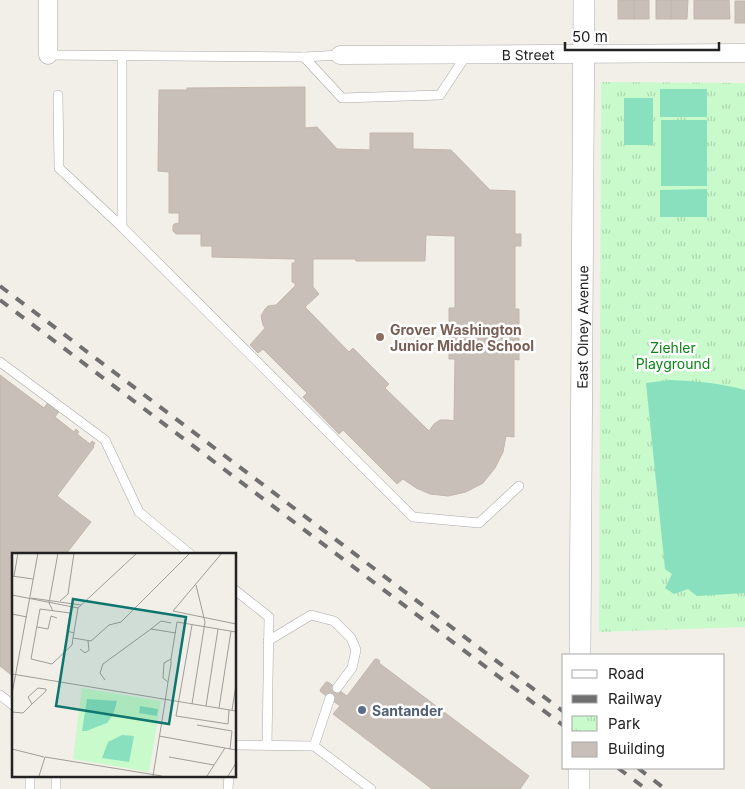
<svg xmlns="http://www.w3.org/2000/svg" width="745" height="789" font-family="Inter,sans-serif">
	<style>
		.park { fill: url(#park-tufts) }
		.pitch { fill: #88e0be }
		.building { fill: #c7bfb8; stroke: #c4b6ab; fill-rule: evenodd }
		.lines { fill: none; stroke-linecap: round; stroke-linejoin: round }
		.service-casing { stroke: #a9a9a9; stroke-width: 10 }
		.minor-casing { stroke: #a9a9a9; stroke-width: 19 }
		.tertiary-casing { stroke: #a9a9a9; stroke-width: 22 }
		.service { stroke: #fff; stroke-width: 9 }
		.minor { stroke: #fff; stroke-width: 18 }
		.tertiary { stroke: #fff; stroke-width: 21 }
		.rail { stroke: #707070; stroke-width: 4; stroke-dasharray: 10 10; stroke-linecap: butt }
		.education-dot { fill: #8d6e63; stroke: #fff; stroke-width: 2 }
		.service-dot { fill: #5c6f8a; stroke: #fff; stroke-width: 2 }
		.labels { text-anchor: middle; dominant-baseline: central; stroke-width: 5; stroke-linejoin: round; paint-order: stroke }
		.street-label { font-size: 14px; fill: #222; stroke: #fff }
		.education-label { font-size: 14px; font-weight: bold; fill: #785e54; stroke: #fff; text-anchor: start }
		.park-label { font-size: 14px; fill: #0c8416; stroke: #fff }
		.service-label { font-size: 14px; font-weight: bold; fill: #4e5e75; stroke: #fff; text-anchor: start }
		.inset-road { fill: none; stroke: #9f9d99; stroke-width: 1 }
		.view { fill: #0f766e; fill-opacity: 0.15; stroke: #0f766e; stroke-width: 2.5 }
		.inset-edge { fill: none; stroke: #222; stroke-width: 2.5 }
	</style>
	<defs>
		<pattern id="park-tufts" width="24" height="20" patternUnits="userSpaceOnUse" patternTransform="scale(1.25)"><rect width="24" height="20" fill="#c8facc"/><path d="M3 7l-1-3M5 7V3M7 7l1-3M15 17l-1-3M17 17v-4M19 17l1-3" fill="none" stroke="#acd6af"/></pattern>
	</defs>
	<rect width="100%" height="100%" fill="#f2efe9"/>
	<path class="park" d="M601 82 745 83V627L599 632Z"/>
	<g class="pitch">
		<rect x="660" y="89" width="47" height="28"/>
		<rect x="624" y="98" width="29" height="47"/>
		<rect x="661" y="120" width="46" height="66"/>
		<path d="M707 189V217H660V190Z"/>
		<path d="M670 380C696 381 720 383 745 390V593L697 596 688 589 674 594 665 588 672 574 665 569 646 383Z"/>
	</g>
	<g class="building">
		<rect x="618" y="0" width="16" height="19"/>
		<rect x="634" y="0" width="15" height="19"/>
		<rect x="656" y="0" width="15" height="19"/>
		<path d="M671 0H688L687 19H671Z"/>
		<path d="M694 0H729L730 19H694Z"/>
		<rect x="735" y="1" width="10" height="22"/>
		<path d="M305 87V128L317 127 337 149 370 150V133H413V149L451 150 490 190 515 191V234H521V246H515V309H519V360L514 359V437L506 436 503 452 495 468 483 483 466 492 448 496 430 494 416 488 403 479 397 484 343 430 339 434 303 397 307 393 263 349 258 353 250 345 265 328 263 325 261 316 265 309 268 306 276 305 295 286V283L292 282V263H295V259L212 257V246H201V234H176L173 231V226L174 224 179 223V213H169V172L158 171 159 90H187V88ZM426 235 455 236V308H449V359H455L454 421 448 420H440L434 424 429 431 385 388 389 384 353 348 349 352 305 307 319 294 313 287V259H356V261H425Z"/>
		<path d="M0 375 44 408 49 401 60 410 55 417 74 432 76 429 79 432 77 434 90 444 92 441 95 443 93 446 94 447 57 496 91 522 66 554H14V677L0 666Z"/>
		<path d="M375 659H377L380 661 379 663 529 776 520 789H432L333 714 340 706 321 692 320 690 326 682H328L347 696Z"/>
	</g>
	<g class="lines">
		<g class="service-casing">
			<g id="service">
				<path d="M48 55 304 57"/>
				<path d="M340 55 304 57 342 98 440 95 467 54"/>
				<path d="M58 95 59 168 122 227V55"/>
				<path d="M122 227 413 517 479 523 519 486"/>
				<path d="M0 362 105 440 139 512 190 554"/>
				<path d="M235 590 269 617 267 745"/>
				<path d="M268 641 311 615 334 621 351 638 356 650 352 668 337 688"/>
				<path d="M0 695 14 706"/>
				<path d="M235 745 314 746 371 789"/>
				<path d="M314 746 330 698"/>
				<path d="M30 789V775"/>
				<path d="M56 789V775"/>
				<path d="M228 789 229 775"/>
			</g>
		</g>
		<g class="minor-casing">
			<g id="minor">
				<path d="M48 55V0"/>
				<path id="s1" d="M340 55 745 53"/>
			</g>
		</g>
		<g class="tertiary-casing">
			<g id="tertiary">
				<path id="s2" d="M580 655 584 0"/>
				<path d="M579 789V768"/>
			</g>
		</g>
		<use href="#service" class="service"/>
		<use href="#minor" class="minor"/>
		<use href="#tertiary" class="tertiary"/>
		<g class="rail">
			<path d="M0 286 564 712"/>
			<path d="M0 300 564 726"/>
			<path d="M618 768 646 789"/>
			<path d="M638 768 665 789"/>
		</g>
	</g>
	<circle class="education-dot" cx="380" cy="337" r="5"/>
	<circle class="service-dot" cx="362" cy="710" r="5"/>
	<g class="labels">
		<g class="street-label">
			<text stroke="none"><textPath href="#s1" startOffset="188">B Street</textPath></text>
			<text stroke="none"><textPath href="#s2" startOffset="328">East Olney Avenue</textPath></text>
		</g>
		<g class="education-label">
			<text x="390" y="329">Grover Washington<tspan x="390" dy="16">Junior Middle School</tspan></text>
		</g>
		<g class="park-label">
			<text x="673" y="347">Ziehler<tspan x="673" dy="16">Playground</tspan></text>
		</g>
		<g class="service-label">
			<text x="372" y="710">Santander</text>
		</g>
	</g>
	<g transform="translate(12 553)">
		<rect width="224" height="224" fill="#f2efe9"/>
		<path d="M70 135 149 148 137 219 61 206Z" fill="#c8facc"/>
		<path d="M75 146 105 148 101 162 95 170 74 178H70ZM128 153 146 156 145 163 127 160ZM110 182 122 183 117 209 90 205 96 189Z" fill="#88e0be"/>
		<path class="inset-road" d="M210 0 161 58 224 71M0 23 21 26M2 23 6 0M0 42 66 55 125 0M19 45 69 52M48 48 56 41 62 0M41 58 37 50 46 0M0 61 15 64M159 70 149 68 139 76 164 80M180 72 164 163 216 171 217 157M25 74 36 76 39 63 45 65M62 80 55 78 58 60 28 56 19 106 40 111 60 92 61 85 66 55M61 85 79 88 97 72 109 69 178 0M68 96 73 100 77 97 76 88M159 106 165 69 224 79M0 121 224 158M93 127 88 120 91 111 139 76M0 141 26 0M180 151 193 69 184 32M194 153 206 76M207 155 219 78M220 157 224 132M0 159 11 160 20 151 34 138V136L26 135 16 144 20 151M185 172 220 178 218 196M147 183 224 197M0 196 32 204M157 204 202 212M27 223 33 204 150 223M141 223 153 149 156 129 159 111V106L152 110 151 125 156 129M195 223 213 195M216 223 224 210"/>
		<path class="view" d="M61 46 174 64 157 171 44 153Z"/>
		<rect width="224" height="224" class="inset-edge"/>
	</g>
	<rect x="562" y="654" width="162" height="115" fill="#ffffff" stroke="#a7a7a7"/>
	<rect x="572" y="670" width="25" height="8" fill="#ffffff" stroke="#a7a7a7"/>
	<text x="608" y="679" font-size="15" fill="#222222">Road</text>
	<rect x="572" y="695" width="25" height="8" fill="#707070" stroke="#a7a7a7"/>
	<text x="608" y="704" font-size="15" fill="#222222">Railway</text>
	<rect x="572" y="716" width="25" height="15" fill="url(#park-tufts)" stroke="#a7a7a7"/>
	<text x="608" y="729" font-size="15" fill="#222222">Park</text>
	<rect x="572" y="742" width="25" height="15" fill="#c7bfb8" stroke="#a7a7a7"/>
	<text x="608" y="754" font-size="15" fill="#222222">Building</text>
	<path d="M565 42v8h154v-8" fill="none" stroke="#222222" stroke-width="2.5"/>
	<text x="572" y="42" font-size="15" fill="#222222" stroke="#ffffff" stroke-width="4" paint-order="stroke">50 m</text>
</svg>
